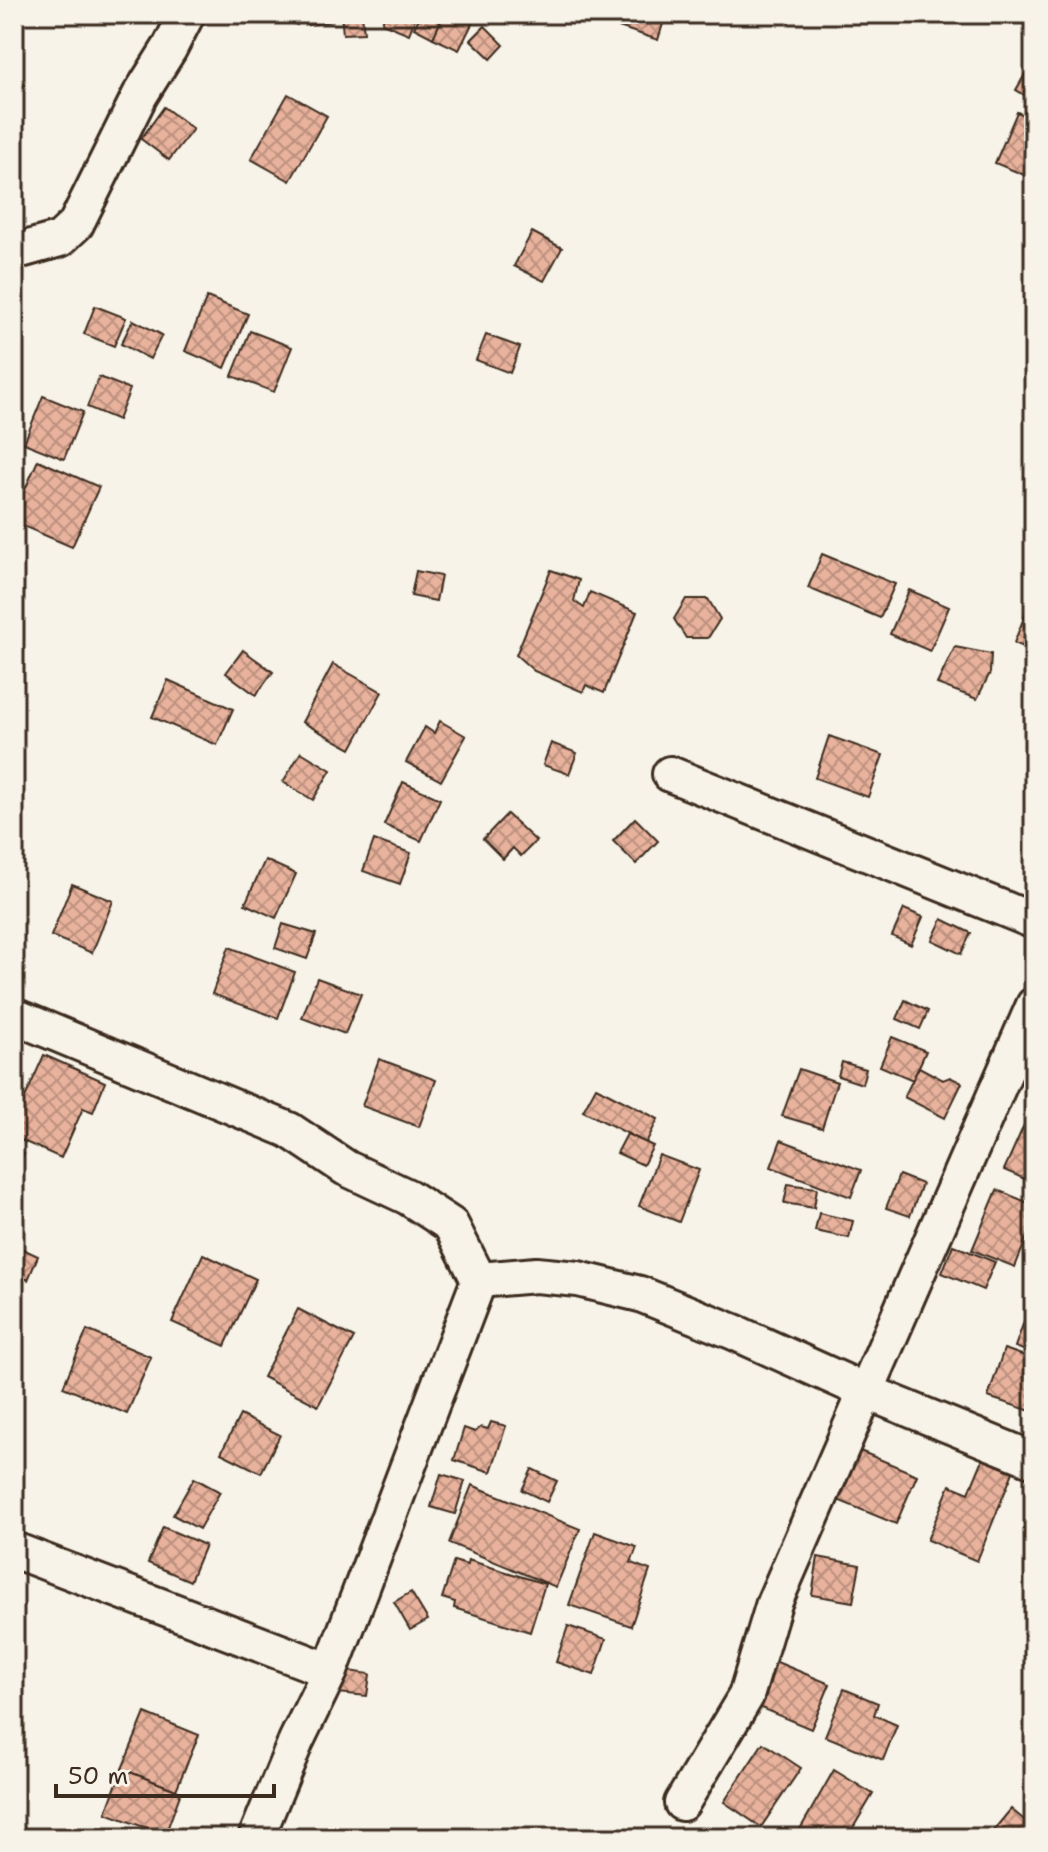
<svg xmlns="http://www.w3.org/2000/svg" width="1048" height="1852" font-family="'Shantell Sans',sans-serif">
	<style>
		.building { fill: url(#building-cross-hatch); stroke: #3b2a1e; stroke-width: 2 }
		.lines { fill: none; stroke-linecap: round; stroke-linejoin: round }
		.minor-casing { stroke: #3b2a1e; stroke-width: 40 }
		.minor { stroke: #f7f3e8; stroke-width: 34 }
	</style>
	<defs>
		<pattern id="building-cross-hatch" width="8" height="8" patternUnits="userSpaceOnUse" patternTransform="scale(2)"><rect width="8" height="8" fill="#e8b29c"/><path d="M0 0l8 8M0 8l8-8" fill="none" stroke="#bd917f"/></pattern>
	</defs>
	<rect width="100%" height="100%" fill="#f7f3e8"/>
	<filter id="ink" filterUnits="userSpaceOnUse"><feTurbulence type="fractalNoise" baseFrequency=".0125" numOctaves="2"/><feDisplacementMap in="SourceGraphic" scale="16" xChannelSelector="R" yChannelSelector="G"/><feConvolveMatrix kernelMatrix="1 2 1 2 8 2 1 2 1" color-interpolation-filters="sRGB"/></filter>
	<g filter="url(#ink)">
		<g class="building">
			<path d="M275 14H302L297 25 274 16Z"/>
			<path d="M306 14H331L332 21 308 25Z"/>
			<path d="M341 14H362L364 33 343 34Z"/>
			<path d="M385 14H417L409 34 382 23Z"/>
			<path d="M421 14H428L442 21 433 38 414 28Z"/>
			<path d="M444 14H457L473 22 459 50 433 38Z"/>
			<path d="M623 14H666L658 40 619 27Z"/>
			<path d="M761 14H791L789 22Z"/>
			<path d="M485 26 504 45 491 59 471 40Z"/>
			<path d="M1034 59V101L1016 90Z"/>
			<path d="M288 94 327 116 290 181 251 159Z"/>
			<path d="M164 107 193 129 169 160 141 139Z"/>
			<path d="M1017 112 1034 119V179L995 163Z"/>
			<path d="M532 232 562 248 544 281 514 266Z"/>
			<path d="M207 297 248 314 225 368 185 351Z"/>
			<path d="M95 306 126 318 114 346 84 334Z"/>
			<path d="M133 320 162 335 150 359 121 344Z"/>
			<path d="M250 331 292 347 274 392 232 376Z"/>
			<path d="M486 335 520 347 510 373 476 360Z"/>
			<path d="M99 377 130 389 118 420 87 407Z"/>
			<path d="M43 396 83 412 64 459 24 443Z"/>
			<path d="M38 460 99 487 72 547 14 522V514Z"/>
			<path d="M822 554 895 584 880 618 808 588Z"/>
			<path d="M551 570 579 580 574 601 584 608 590 592 637 612 604 693 586 685 583 692 534 671 516 655Z"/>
			<path d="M416 571 441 576 436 601 411 596Z"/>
			<path d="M909 590 949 607 930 651 890 634Z"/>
			<path d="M1034 592V651L1014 643Z"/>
			<path d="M686 599H708L720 619 708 638H686L674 619Z"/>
			<path d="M955 647 991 654 990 673 977 699 937 684Z"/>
			<path d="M243 650 273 672 256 695 226 673Z"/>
			<path d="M333 664 382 692 351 749 302 722Z"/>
			<path d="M168 680 233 709 217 745 152 717Z"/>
			<path d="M440 721 466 736 441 781 406 762 425 727 434 733Z"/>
			<path d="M829 736 883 755 868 797 815 778Z"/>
			<path d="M551 743 577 753 569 774 543 765Z"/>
			<path d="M301 752 331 770 313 800 283 782Z"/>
			<path d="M403 782 440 799 421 841 384 825Z"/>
			<path d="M507 814 536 841 521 856 513 848 503 859 483 839Z"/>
			<path d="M635 818 658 841 636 864 613 841Z"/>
			<path d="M374 840 411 853 400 884 363 871Z"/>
			<path d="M265 860 296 874 276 918 245 904Z"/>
			<path d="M72 884 113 901 92 953 51 936Z"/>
			<path d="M904 909 923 917 911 945 892 936Z"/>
			<path d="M942 919 971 933 961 954 932 940Z"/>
			<path d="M283 924 316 934 307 959 275 948Z"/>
			<path d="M229 947 295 972 278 1018 212 994Z"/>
			<path d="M317 978 361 994 345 1034 302 1018Z"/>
			<path d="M905 1000 928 1011 920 1029 897 1019Z"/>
			<path d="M892 1037 926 1051 913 1080 880 1066Z"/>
			<path d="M44 1055 105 1082 93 1112 83 1108 61 1158 14 1137V1122Z"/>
			<path d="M379 1059 436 1080 419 1127 362 1106Z"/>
			<path d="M842 1062 866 1069 862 1084 838 1076Z"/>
			<path d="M919 1067 943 1080 950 1077 962 1083 945 1118 904 1097Z"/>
			<path d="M799 1069 837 1082 822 1128 782 1116Z"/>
			<path d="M596 1087 658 1119 646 1143 583 1111Z"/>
			<path d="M1033 1105H1034V1183L1004 1170Z"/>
			<path d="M627 1134 653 1146 643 1165 617 1153Z"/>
			<path d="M781 1140 861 1170 851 1197 771 1167Z"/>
			<path d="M14 1149 24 1154 14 1172Z"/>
			<path d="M659 1155 699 1170 679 1222 639 1206Z"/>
			<path d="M899 1175 922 1184 910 1216 886 1208Z"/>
			<path d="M788 1184 817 1188 814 1208 784 1203Z"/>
			<path d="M997 1190 1034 1205V1220L1015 1267 972 1250Z"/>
			<path d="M819 1213 853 1221 849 1238 815 1231Z"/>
			<path d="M14 1245 38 1256 28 1280 14 1273Z"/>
			<path d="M953 1245 995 1262 983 1290 942 1273Z"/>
			<path d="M203 1254 256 1279 225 1346 172 1322Z"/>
			<path d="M298 1309 354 1338 318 1406 263 1377Z"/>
			<path d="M1027 1313 1034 1315V1354L1015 1347Z"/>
			<path d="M87 1330 151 1357 127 1414 63 1387Z"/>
			<path d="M1004 1349 1034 1359V1412L988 1397Z"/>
			<path d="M240 1415 280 1435 261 1473 221 1453Z"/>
			<path d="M491 1422 506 1426 491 1472 454 1460 464 1428 475 1432 481 1427 488 1429Z"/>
			<path d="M853 1448 917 1475 896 1524 833 1498Z"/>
			<path d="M983 1459 1013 1472 977 1561 927 1540 950 1485 969 1493Z"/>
			<path d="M532 1469 557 1481 547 1502 522 1490Z"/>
			<path d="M441 1474 465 1481 455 1514 431 1507Z"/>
			<path d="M194 1478 220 1492 199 1529 173 1515Z"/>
			<path d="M472 1485 580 1529 556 1587 449 1543Z"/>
			<path d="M163 1527 205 1545 190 1581 148 1563Z"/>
			<path d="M595 1532 637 1547 631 1563 650 1570 631 1626 569 1605Z"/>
			<path d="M818 1557 860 1565 853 1602 812 1595Z"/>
			<path d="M468 1560 545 1584 530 1632 454 1608 455 1602 442 1598 454 1561 467 1565Z"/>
			<path d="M411 1592 428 1620 410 1630 394 1602Z"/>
			<path d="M568 1626 606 1639 594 1675 556 1662Z"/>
			<path d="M772 1660 830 1684 811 1729 754 1705Z"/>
			<path d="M341 1670 370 1674 367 1696 338 1693Z"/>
			<path d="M844 1689 878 1703 874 1715 897 1725 883 1760 825 1736Z"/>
			<path d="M1034 1695V1717L1027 1714Z"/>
			<path d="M145 1713 199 1735 176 1790 122 1769Z"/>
			<path d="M763 1743 801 1768 761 1827 724 1802Z"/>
			<path d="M122 1769 181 1792 165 1835 106 1813Z"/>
			<path d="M834 1770 873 1794 847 1838H795Z"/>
			<path d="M1011 1809 1034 1828V1832L1029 1838H987Z"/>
		</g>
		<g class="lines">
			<g class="minor-casing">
				<g id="minor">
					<path d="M14 252 60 239 76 224 140 95 169 49 187 14"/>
					<path d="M670 774 1034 921"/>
					<path d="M14 1016 289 1130 346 1168 408 1197 451 1225 479 1280 536 1275 578 1279 640 1294 734 1332 865 1391 1034 1460"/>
					<path d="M14 1550 330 1671"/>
					<path d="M682 1803 746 1696 774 1603 1034 1005"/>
					<path d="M256 1838 296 1741 330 1671 479 1280"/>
				</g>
			</g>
			<use href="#minor" class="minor"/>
		</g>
	</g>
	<rect width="1048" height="1852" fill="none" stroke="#f7f3e8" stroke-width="48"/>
	<rect x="24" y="24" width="1000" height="1804" fill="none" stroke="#3b2a1e" stroke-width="3" filter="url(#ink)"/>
	<path d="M56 1784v12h218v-12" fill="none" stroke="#3b2a1e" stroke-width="4"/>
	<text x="68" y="1784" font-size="24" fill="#3b2a1e" stroke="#f7f3e8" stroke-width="6" paint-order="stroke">50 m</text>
</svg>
